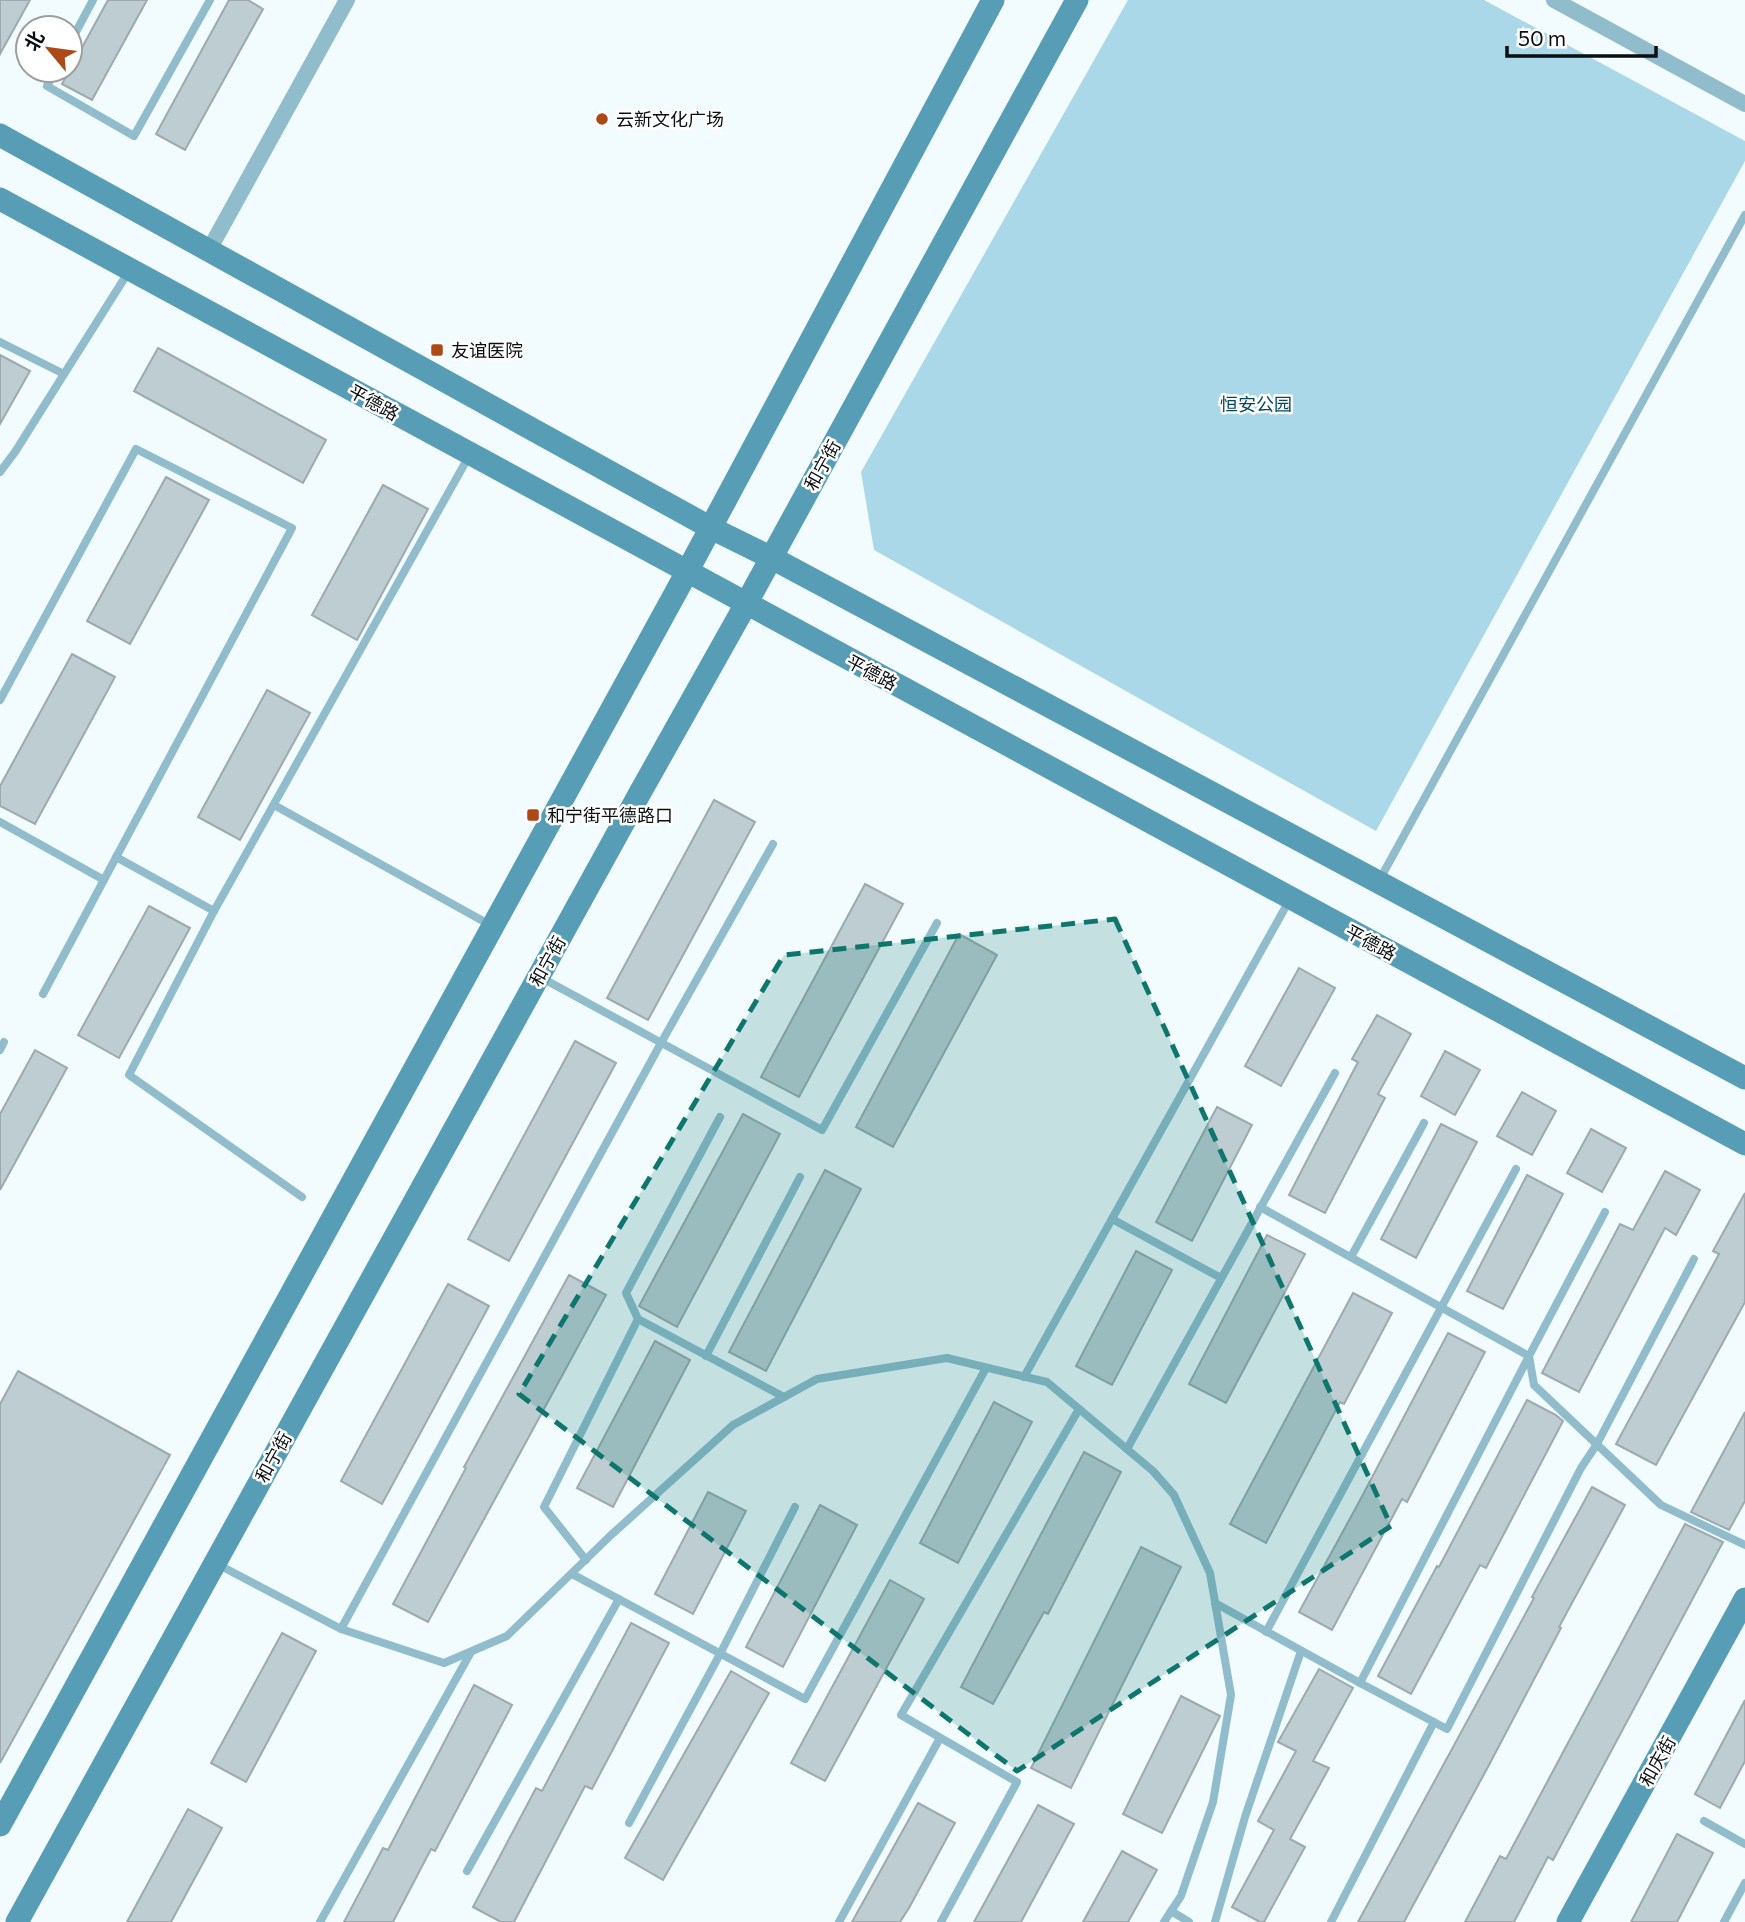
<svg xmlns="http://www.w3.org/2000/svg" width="1745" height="1922" font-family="Commissioner,'Noto Sans SC',sans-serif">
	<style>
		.green { fill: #aad8e9 }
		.building { fill: #becdd2; stroke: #9caab0; stroke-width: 2 }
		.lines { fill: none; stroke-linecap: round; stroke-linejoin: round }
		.lane { stroke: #90bccc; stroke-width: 8 }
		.street { stroke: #90bccc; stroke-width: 16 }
		.secondary { stroke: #589db6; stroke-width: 23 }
		.marked { fill: #0f766e; fill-opacity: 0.2; stroke: #0f766e; stroke-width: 5; stroke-dasharray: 14 9; stroke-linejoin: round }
		.poi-dot { fill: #ad4917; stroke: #fff; stroke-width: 2.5 }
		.labels { text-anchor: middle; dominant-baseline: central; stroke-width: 5; stroke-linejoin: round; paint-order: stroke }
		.poi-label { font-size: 18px; fill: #090e10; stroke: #fff; text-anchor: start }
		.street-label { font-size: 18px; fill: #090e10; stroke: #fff }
		.park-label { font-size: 18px; fill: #04495c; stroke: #fff }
	</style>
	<rect width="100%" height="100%" fill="#f2fbfe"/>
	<path class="green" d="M1128 0H1484L1745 141V161L1376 831 874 550 861 472Z"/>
	<g class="building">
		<path d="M0 0H30L0 54Z"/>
		<path d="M108 0H147L92 100 62 84Z"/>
		<path d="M229 0H248L263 9 185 150 156 134Z"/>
		<path d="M158 348 326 440 303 483 134 391Z"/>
		<path d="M0 355 30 371 0 424Z"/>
		<path d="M166 477 209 500 130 644 87 621Z"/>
		<path d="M383 485 428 509 357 640 312 615Z"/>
		<path d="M72 654 115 677 35 824 0 806V786Z"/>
		<path d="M267 690 310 713 240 840 198 817Z"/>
		<path d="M714 800 755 822 648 1020 607 998Z"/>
		<path d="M865 884 903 904 799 1097 761 1077Z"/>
		<path d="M149 906 190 928 119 1058 78 1035Z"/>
		<path d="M959 934 997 955 893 1147 856 1127Z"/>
		<path d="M1299 968 1335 988 1281 1086 1245 1066Z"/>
		<path d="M1377 1015 1411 1034 1378 1094 1385 1098 1325 1213 1289 1195 1358 1062 1352 1059Z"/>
		<path d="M575 1041 616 1063 509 1261 468 1239Z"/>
		<path d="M35 1050 67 1068 0 1190V1114Z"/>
		<path d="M1445 1051 1480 1070 1455 1115 1421 1096Z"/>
		<path d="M1522 1092 1556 1111 1532 1155 1497 1136Z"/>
		<path d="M1217 1107 1252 1125 1192 1241 1156 1222Z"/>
		<path d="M743 1114 780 1134 677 1327 639 1306Z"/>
		<path d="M1441 1124 1477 1142 1416 1258 1381 1239Z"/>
		<path d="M1591 1129 1626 1148 1602 1192 1567 1173Z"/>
		<path d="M825 1170 861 1189 766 1371 729 1352Z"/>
		<path d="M1665 1171 1700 1190 1676 1235 1665 1228 1579 1392 1542 1373 1620 1224 1633 1230Z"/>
		<path d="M1527 1175 1563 1194 1503 1309 1467 1291Z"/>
		<path d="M1745 1193V1302L1656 1465 1616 1444 1719 1254 1713 1251Z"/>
		<path d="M1267 1235 1305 1254 1226 1403 1189 1384Z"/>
		<path d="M1136 1251 1172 1270 1112 1385 1076 1366Z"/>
		<path d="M569 1275 606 1295 428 1622 393 1604 466 1468 464 1467Z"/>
		<path d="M448 1284 489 1306 382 1504 341 1481Z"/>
		<path d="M1353 1293 1392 1313 1344 1404 1340 1402 1266 1543 1230 1524Z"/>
		<path d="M1448 1333 1485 1352 1407 1502 1402 1499 1332 1630 1299 1612 1359 1502Z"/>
		<path d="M655 1341 690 1360 613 1507 577 1488Z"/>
		<path d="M18 1371 170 1455 0 1763V1404Z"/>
		<path d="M1527 1400 1556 1415 1563 1421 1486 1568 1480 1565 1411 1694 1378 1676 1437 1566 1439 1567Z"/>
		<path d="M994 1402 1032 1422 958 1563 920 1543Z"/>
		<path d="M1745 1412V1501L1729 1530 1691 1512Z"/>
		<path d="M1084 1452 1121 1472 1048 1614 1044 1612 993 1704 961 1687Z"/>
		<path d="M1592 1487 1625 1505 1559 1627 1561 1628 1489 1765 1404 1922H1358L1534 1598 1532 1597Z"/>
		<path d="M708 1492 746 1511 693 1614 655 1594Z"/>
		<path d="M820 1505 857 1525 783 1667 746 1647Z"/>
		<path d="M1685 1524 1723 1542 1553 1860 1548 1857 1514 1922H1465L1500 1856 1506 1859Z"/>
		<path d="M1141 1547 1181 1567 1071 1788 1031 1768Z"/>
		<path d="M890 1580 924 1599 825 1781 791 1763Z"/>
		<path d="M631 1623 669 1643 592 1789 585 1786 514 1922H501L473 1907 536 1788 542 1791Z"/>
		<path d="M282 1633 316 1651 246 1782 211 1763Z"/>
		<path d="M1319 1669 1353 1688 1313 1761 1329 1768 1290 1839 1305 1847 1264 1922H1260L1232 1907 1274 1830 1258 1821 1296 1751 1278 1742Z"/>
		<path d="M731 1671 769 1693 663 1880 625 1858Z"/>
		<path d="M474 1685 512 1705 435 1851 431 1849 393 1922H344L383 1848 388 1850Z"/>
		<path d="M1181 1696 1220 1716 1162 1833 1123 1814Z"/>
		<path d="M1745 1700V1761L1720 1808 1695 1794Z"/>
		<path d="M918 1803 955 1823 909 1908 900 1922H852Z"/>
		<path d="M1038 1805 1074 1824 1021 1922H974Z"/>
		<path d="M188 1809 222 1828 171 1922H127Z"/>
		<path d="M1677 1834 1713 1853 1677 1922H1631Z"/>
		<path d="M1122 1851 1157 1870 1128 1922H1083Z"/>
	</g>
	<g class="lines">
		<g class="lane">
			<path d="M70 43 93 0"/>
			<path d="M56 70 47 86 134 136 210 0"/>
			<path d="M0 342 64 374"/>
			<path d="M0 472 15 452 129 271"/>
			<path d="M0 700 136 449 292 528 43 994"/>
			<path d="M274 805 492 926"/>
			<path d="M0 822 104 880"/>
			<path d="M116 857 214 911"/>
			<path d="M1380 879 1745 215"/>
			<path d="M540 977 822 1130 937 923"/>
			<path d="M0 1050 4 1042"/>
			<path d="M302 1197 129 1075 214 911 469 456"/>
			<path d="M1605 1212 1529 1356 1534 1385 1661 1505 1745 1545"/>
			<path d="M1112 1219 1221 1278"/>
			<path d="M1351 1257 1424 1123"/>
			<path d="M638 1319 784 1397"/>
			<path d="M706 1356 800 1177"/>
			<path d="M1024 1377 1290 899"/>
			<path d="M1127 1449 1335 1073"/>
			<path d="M586 1560 544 1507 638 1319 626 1293 720 1117"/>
			<path d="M217 1564 341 1629 444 1663 507 1636 610 1536 733 1425 817 1379 947 1358 1047 1382 1153 1471 1174 1495 1210 1573 1231 1695 1213 1802 1181 1896 1164 1922"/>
			<path d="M572 1574 805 1699 986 1368"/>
			<path d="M1215 1603 1360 1683 1529 1356 1260 1207"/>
			<path d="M341 1629 661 1043 773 844"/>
			<path d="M1266 1632 1516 1169"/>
			<path d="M1360 1683 1447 1729 1581 1468 1597 1444 1694 1259"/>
			<path d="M1704 1821 1745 1844"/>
			<path d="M629 1823 720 1654 795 1507"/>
			<path d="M467 1871 619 1599"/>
			<path d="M1171 1911 1189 1922"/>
			<path d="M320 1922 471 1652"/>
			<path d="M839 1922 940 1738"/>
			<path d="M941 1922 1017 1782 901 1715 1079 1409"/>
			<path d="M1215 1922 1245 1817 1301 1651"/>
			<path d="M1331 1922 1434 1722"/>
			<path d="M1724 1922 1745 1883"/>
		</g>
		<g class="street">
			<path d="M1554 0 1745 104"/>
			<path d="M209 250 347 0"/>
		</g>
		<g class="secondary">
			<path d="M0 135 711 528 772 558 1745 1078"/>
			<path d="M0 199 1745 1144"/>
			<path d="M0 1825 687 572 993 0"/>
			<path d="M17 1922 641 791 746 604 1077 0"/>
			<path d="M1568 1922 1745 1599"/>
		</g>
	</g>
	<path class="marked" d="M1115 919 1391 1526 1017 1771 519 1394 784 955Z"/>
	<g class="poi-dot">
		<circle cx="602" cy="119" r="7"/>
		<rect x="430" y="343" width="14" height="14" rx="3.5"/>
		<rect x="526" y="808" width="14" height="14" rx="3.5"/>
	</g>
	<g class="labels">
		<g class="poi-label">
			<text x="616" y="119">云新文化广场</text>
			<text x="451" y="350">友谊医院</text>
			<text x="547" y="815">和宁街平德路口</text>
		</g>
		<g class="street-label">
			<text transform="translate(374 402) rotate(29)">平德路</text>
			<text transform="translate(822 465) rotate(-61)">和宁街</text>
			<text transform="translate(872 672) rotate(28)">平德路</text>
			<text transform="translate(1371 942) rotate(28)">平德路</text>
			<text transform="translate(547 961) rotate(-61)">和宁街</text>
			<text transform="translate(273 1457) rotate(-61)">和宁街</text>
			<text transform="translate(1657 1761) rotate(-61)">和庆街</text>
		</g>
		<g class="park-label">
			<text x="1256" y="404">恒安公园</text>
		</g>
	</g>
	<g transform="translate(49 49) rotate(299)"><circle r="33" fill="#ffffff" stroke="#9d9f9f" stroke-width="2"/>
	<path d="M0-5L12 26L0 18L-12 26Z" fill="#ad4917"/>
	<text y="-10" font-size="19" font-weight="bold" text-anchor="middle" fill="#090e10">北</text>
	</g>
	<path d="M1507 46v10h149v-10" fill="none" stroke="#090e10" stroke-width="3.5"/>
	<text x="1518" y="46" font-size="21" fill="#090e10" stroke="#ffffff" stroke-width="5" paint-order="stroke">50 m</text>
</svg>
